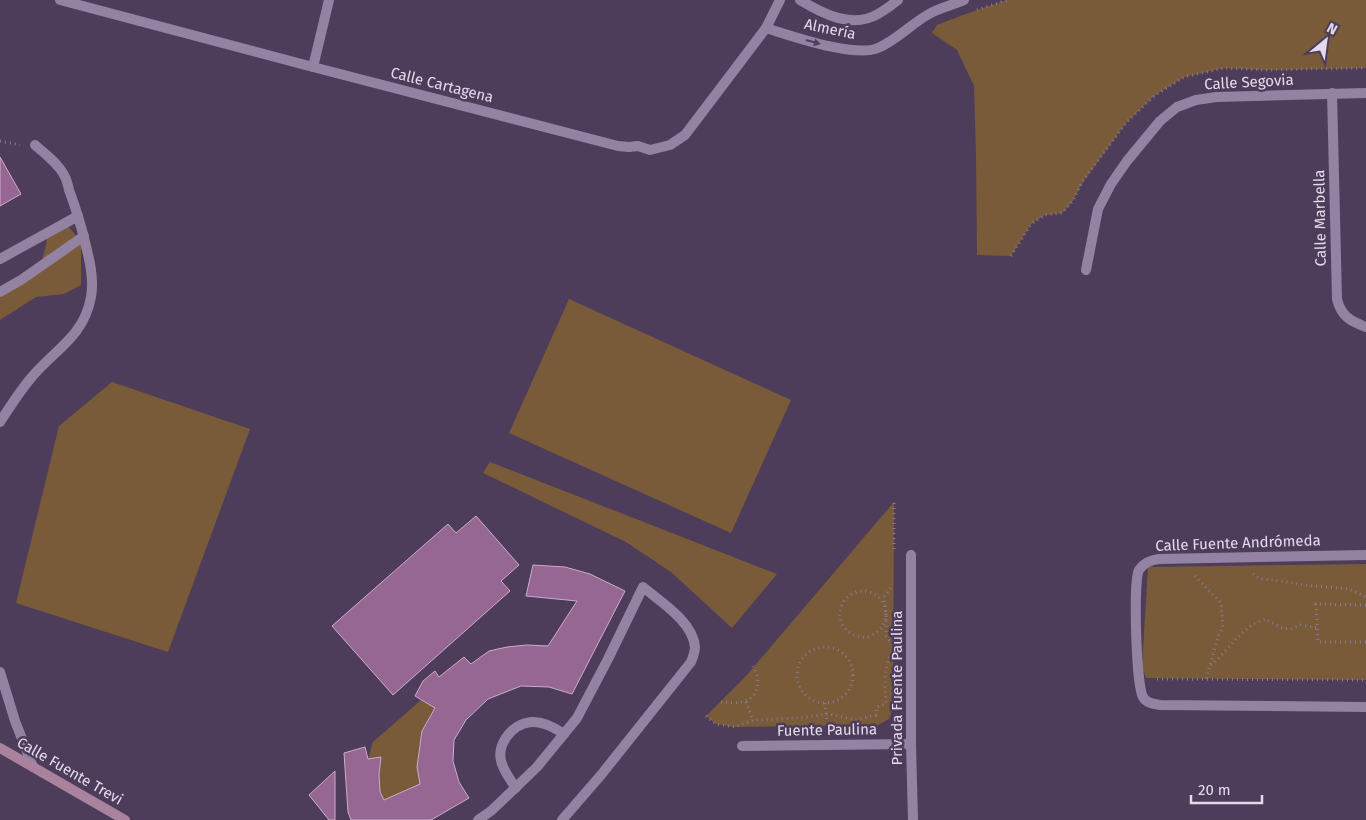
<svg xmlns="http://www.w3.org/2000/svg" width="1366" height="820" font-family="'Fira Sans',sans-serif">
	<style>
		.green { fill: #795b39 }
		.building { fill: #966793; stroke: #cbadc9 }
		.lines { fill: none; stroke-linecap: round; stroke-linejoin: round }
		.path { stroke: #887b94; stroke-width: 3; stroke-dasharray: 1 4; stroke-linecap: butt }
		.lane { stroke: #9382a2; stroke-width: 10 }
		.street { stroke: #9382a2; stroke-width: 10 }
		.secondary { stroke: #ab829e; stroke-width: 10 }
		.oneway { fill: #50405e }
		.labels { text-anchor: middle; dominant-baseline: central; stroke-width: 5; stroke-linejoin: round; paint-order: stroke }
		.street-label { font-size: 15px; fill: #e3daec; stroke: #4d3d5a }
	</style>
	<rect width="100%" height="100%" fill="#4d3d5a"/>
	<g class="green">
		<path d="M1007 0H1366V68L1265 70 1224 68 1184 77 1154 96 1126 123 1083 182 1072 202 1062 213 1045 215 1031 224 1011 256 977 255 976 154 974 86 957 50 932 33 937 25 963 15Z"/>
		<path d="M69 227 81 242V285L64 294 36 297 0 320V297L40 268 46 246 48 228Z"/>
		<path d="M569 299 791 400 731 533 509 433Z"/>
		<path d="M112 382 250 429 168 652 16 603 59 426Z"/>
		<path d="M490 462 777 574 732 628 671 572 626 542 483 473Z"/>
		<path d="M894 502 893 708 889 719 878 725 735 727 716 724 706 716 746 676Z"/>
		<path d="M1366 564V680L1146 678 1142 667 1148 567Z"/>
		<path d="M421 700 435 708 422 731 417 767 420 784 384 800 380 792 379 774 381 757 368 759 373 742Z"/>
	</g>
	<g class="building">
		<path d="M0 157 21 194 0 206Z"/>
		<path d="M476 516 519 565 501 581 510 591 393 695 332 626 448 524 456 533Z"/>
		<path d="M533 565 565 567 590 574 625 591 572 694 549 687 521 686 488 699 466 720 454 740 453 761 459 782 469 798 431 820H351L348 812 344 753 365 747 368 759 381 757 379 774 380 792 384 800 420 784 417 767 422 731 435 708 415 696 423 681 435 671 439 677 464 657 471 664 489 651 507 647 527 645 548 646 577 601 526 596Z"/>
		<path d="M335 771V820H329L309 795Z"/>
	</g>
	<g class="lines">
		<g class="path">
			<path d="M977 10 1007 0"/>
			<path d="M0 141 20 145"/>
			<path d="M1011 256 1031 224 1045 215 1062 213 1072 202 1082 182 1126 123 1154 96 1184 77 1224 68 1265 70 1366 68"/>
			<path d="M894 549V502"/>
			<path d="M1253 574 1261 579 1274 580 1304 585 1349 589 1366 597"/>
			<path d="M1195 576 1221 603 1223 627 1218 637 1206 679"/>
			<circle cx="863" cy="614" r="23"/>
			<path d="M1366 605 1316 604 1318 642H1366"/>
			<circle cx="825" cy="675" r="28"/>
			<path d="M1211 665C1226 653 1238 633 1254 624 1257 622 1262 621 1265 619L1282 628 1291 629 1301 625 1318 628"/>
			<path d="M1157 679 1366 680"/>
			<path d="M721 702C737 704 757 704 758 682 758 677 755 671 753 666"/>
			<path d="M746 702 753 720"/>
			<path d="M825 703 827 725"/>
			<path d="M706 716 716 724 735 727 753 720 799 718 829 714 855 720 876 715 877 707 886 704C884 682 884 667 894 646L886 636V614L884 597 893 585"/>
		</g>
		<g class="lane">
			<path d="M0 259 78 216"/>
			<path d="M0 292 21 280 84 236"/>
			<path d="M0 422C10 407 19 392 31 378 54 350 84 337 91 297 95 275 87 251 82 230 78 216 74 203 69 190 68 185 67 180 64 175 58 163 45 154 35 145"/>
			<path d="M0 672 15 721 33 767"/>
			<path d="M516 788C511 781 505 773 502 764 495 745 512 724 531 722 543 721 554 727 564 734"/>
			<path d="M478 820 491 811 537 767 577 718 608 659 643 587C661 602 693 622 695 647 695 652 693 657 691 662L601 775 562 820"/>
		</g>
		<g class="street">
			<path d="M60 0 313 67 618 146 629 147 638 146 650 150 670 145 685 135 766 28 780 0"/>
			<path d="M800 0C823 14 852 29 878 14 885 10 892 5 898 0"/>
			<path d="M766 28C792 36 854 58 878 48 897 40 911 24 929 14 939 8 953 5 964 0"/>
			<path d="M313 67 329 0"/>
			<path d="M1332 93 1337 299C1341 316 1350 321 1366 327"/>
			<path d="M1086 270 1098 209 1111 184 1127 161 1160 121 1177 107 1196 100 1216 97 1366 93"/>
			<path d="M911 555V744L913 820"/>
			<path d="M1366 555 1159 559C1151 560 1143 563 1139 570 1133 580 1136 685 1143 697 1146 703 1153 704 1160 705L1366 707"/>
			<path d="M742 746 911 744"/>
		</g>
		<path class="secondary" d="M0 748 125 820"/>
	</g>
	<defs><path id="oneway-solid" d="M-6-.8H1V-3.2L6.5 0L1 3.2V.8H-6Z" transform="scale(1.25)"/></defs>
	<use class="oneway" href="#oneway-solid" transform="translate(813 42) rotate(15)"/>
	<g class="labels">
		<g class="street-label">
			<text transform="translate(830 29) rotate(12)">Almería</text>
			<text transform="translate(1249 82) rotate(-3)">Calle Segovia</text>
			<text transform="translate(442 85) rotate(14)">Calle Cartagena</text>
			<text transform="translate(1320 218) rotate(-91)">Calle Marbella</text>
			<text transform="translate(1238 543) rotate(-2)">Calle Fuente Andrómeda</text>
			<text transform="translate(897 688) rotate(-90)">Privada Fuente Paulina</text>
			<text transform="translate(827 730) rotate(-1)">Fuente Paulina</text>
			<text transform="translate(70 771) rotate(30)">Calle Fuente Trevi</text>
		</g>
	</g>
	<g transform="translate(1326 40) rotate(29)" stroke="#4d3d5a" stroke-width="4" paint-order="stroke">
	<path d="M0-4L9 19L0 12L-9 19Z" fill="#e3daec"/>
	<text y="-8" font-size="14" font-weight="bold" text-anchor="middle" fill="#e3daec">N</text>
	</g>
	<path d="M1191 795v8h71v-8" fill="none" stroke="#e3daec" stroke-width="2.5"/>
	<text x="1198" y="795" font-size="15" fill="#e3daec" stroke="#4d3d5a" stroke-width="4" paint-order="stroke">20 m</text>
</svg>
